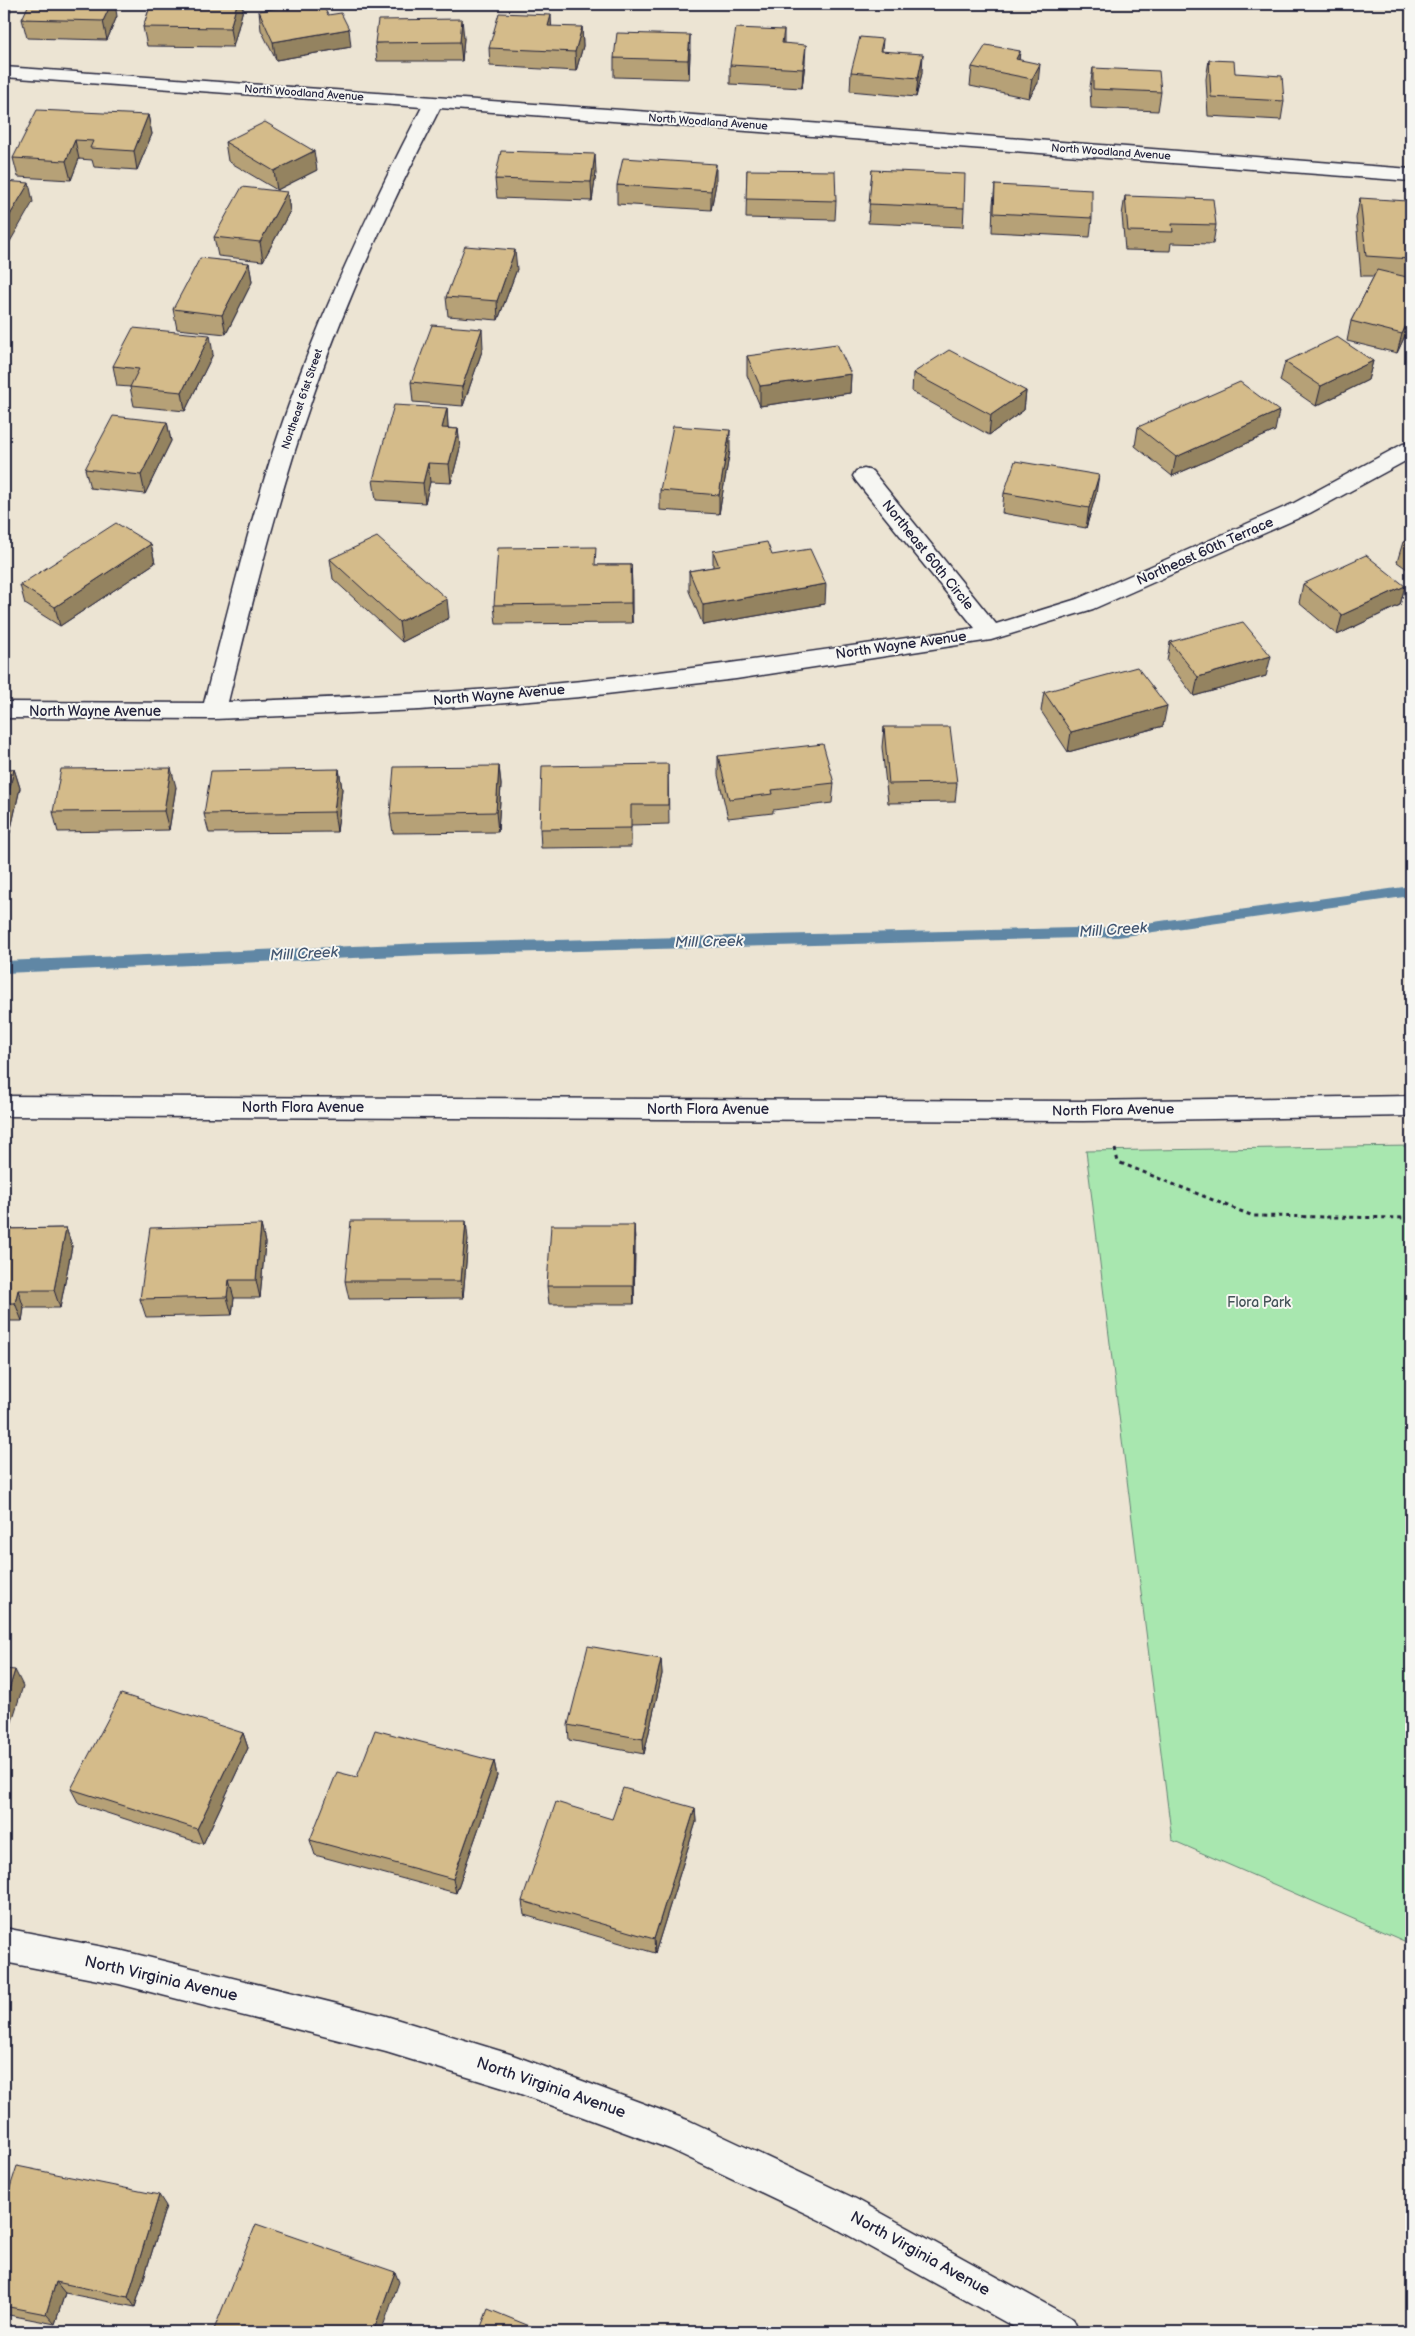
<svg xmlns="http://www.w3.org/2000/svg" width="1415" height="2336" font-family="'Balsamiq Sans',sans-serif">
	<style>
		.green { fill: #a8e7af; stroke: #658475 }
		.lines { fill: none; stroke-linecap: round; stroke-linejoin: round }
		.stream { fill: #6187a5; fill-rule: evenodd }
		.minor-casing { stroke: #22223b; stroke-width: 3 }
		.path { stroke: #22223b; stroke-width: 3; stroke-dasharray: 4 4; stroke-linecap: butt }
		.minor { fill: #f6f6f2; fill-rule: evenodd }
		.wall { fill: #b6a177; stroke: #22223b }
		.shaded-wall { fill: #948361; stroke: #22223b }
		.building { fill: #d4bb8a; stroke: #22223b }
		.labels { text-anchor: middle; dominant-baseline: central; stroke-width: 4; stroke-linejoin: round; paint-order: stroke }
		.far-street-label { font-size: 11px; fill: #22223b; stroke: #f6f6f2 }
		.street-label { font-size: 14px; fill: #22223b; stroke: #f6f6f2 }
		.park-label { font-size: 14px; fill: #445358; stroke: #f6f6f2 }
		.water-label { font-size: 15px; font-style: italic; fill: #425570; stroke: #f6f6f2 }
		.near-street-label { font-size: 16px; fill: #22223b; stroke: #f6f6f2 }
	</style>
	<rect width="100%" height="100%" fill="#ece4d3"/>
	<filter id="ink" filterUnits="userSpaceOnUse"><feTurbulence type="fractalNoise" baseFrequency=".02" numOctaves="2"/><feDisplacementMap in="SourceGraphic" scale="10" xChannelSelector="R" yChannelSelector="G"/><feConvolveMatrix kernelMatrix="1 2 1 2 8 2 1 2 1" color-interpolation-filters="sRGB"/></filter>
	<g filter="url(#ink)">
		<path class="green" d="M1411 1146V1944L1172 1840 1086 1151Z"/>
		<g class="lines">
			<path class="stream" d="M1411 886V896L1118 937 424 955 4 973V961L424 943 1118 927Z"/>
			<g class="minor-casing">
				<g id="minor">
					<path d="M4 67 866 127 1411 169V181L440 108C392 202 347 297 313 396 278 496 253 599 228 702 346 697 464 693 582 681 713 667 844 647 975 628L856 481 853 476 856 471 864 469 872 471 996 624 1077 599 1294 503 1403 444 1411 443V458L1310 513 1093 609 991 640 736 679 580 697 420 710 214 719 4 718V702L204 703C231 599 256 494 293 393 329 295 374 200 422 107L4 77Z"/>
					<path d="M4 1096 1083 1101 1411 1096V1116L1083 1121 4 1116Z"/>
					<path d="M4 1928 119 1950 386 2016 510 2054 690 2121 856 2199 1073 2319 1079 2332H1023L830 2225 670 2149 510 2090 386 2052 119 1984 4 1962Z"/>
				</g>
			</g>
			<path class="path" d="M1115 1149 1118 1162 1253 1216 1411 1218"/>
			<use href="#minor" class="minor"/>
		</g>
		<g class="wall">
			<path d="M151 4H242L243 9 233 47 147 46 143 27Z"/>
			<path d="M259 11 328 15 351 47 276 60 261 30Z"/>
			<path d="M117 16 107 40 27 38 22 19Z"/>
			<path d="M582 27 583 46 576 71 490 66 489 48Z"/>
			<path d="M784 30V44L805 63 802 88 730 84V65Z"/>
			<path d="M464 38 462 61H377L375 43Z"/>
			<path d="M883 39 882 51 922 73 916 97 850 91 851 72Z"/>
			<path d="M1020 51 1019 60 1038 83 1029 98 970 86 972 67Z"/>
			<path d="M690 53 689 79 614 77V58Z"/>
			<path d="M1209 60 1235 73 1284 101 1281 120 1208 116 1206 79Z"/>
			<path d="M1093 68 1161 92 1158 111 1091 108 1090 87Z"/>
			<path d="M148 115 152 134 137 170 94 167 92 160 79 159 71 180 18 177 13 158Z"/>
			<path d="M225 142 317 170 277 190 228 161Z"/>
			<path d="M747 170 836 201 835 220 746 218Z"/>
			<path d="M872 170 964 208 963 227 868 223Z"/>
			<path d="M596 173 592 201 497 198 495 179Z"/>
			<path d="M716 183 711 210 617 204V185Z"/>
			<path d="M995 185 1092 218 1090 237 992 232 993 204Z"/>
			<path d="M287 192 290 211 263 261 218 256 214 237Z"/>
			<path d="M1125 196 1216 225 1213 244 1171 243 1170 251 1125 250 1122 215Z"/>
			<path d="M1360 198 1411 233V271L1410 278H1411V323L1397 353 1347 341 1351 321 1374 276H1361L1356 218Z"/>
			<path d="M249 263 252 282 226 334 177 329 173 309Z"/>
			<path d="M517 269 498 320 448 316 446 297Z"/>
			<path d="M483 348 463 406 413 402 411 382Z"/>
			<path d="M213 354 185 411 134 406 130 387 117 386 113 366Z"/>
			<path d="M747 356 851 374 850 393 760 406 747 375Z"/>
			<path d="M1373 361 1368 380 1316 406 1280 381 1285 362Z"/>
			<path d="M913 373 1026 391 1024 410 989 435 912 392Z"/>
			<path d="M447 408 448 428 458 429 460 448 451 483 430 482 425 503 376 500 373 480Z"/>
			<path d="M167 422 171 441 145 494 90 488 85 469Z"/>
			<path d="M1138 427 1275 431 1172 476 1135 446Z"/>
			<path d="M730 450 719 514 660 510V490Z"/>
			<path d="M1004 493 1096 494 1086 528 1002 513Z"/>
			<path d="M1411 538V572L1397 562 1403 542Z"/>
			<path d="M151 544 155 563 60 626 25 604 20 585Z"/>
			<path d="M713 551 772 555 825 604 703 625 689 591V571L713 567Z"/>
			<path d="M330 559 449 618 402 642 333 579Z"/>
			<path d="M596 565H631L632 623 496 624 494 605Z"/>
			<path d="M1303 584 1405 586 1400 605 1337 635 1299 603Z"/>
			<path d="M1170 642 1266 676 1194 696 1167 661Z"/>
			<path d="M1044 692 1163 726 1068 752 1041 711Z"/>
			<path d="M884 727 957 783 955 802 888 803 882 747Z"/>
			<path d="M718 756 834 783 832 803 773 810V813L728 818 718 775Z"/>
			<path d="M668 764 669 824 631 825V847L541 848 540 829Z"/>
			<path d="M499 766 501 785 498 832 393 833 390 814Z"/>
			<path d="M4 769H14L20 788 10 833H4Z"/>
			<path d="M339 769 342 789 337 832 209 833 204 814Z"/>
			<path d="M176 787 169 830 58 832 53 812Z"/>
			<path d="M261 1225 265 1243 260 1298H234L232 1315 146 1317 140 1299Z"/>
			<path d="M634 1225 635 1243 634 1304H549L547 1286Z"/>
			<path d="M66 1228 72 1246 60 1308H24L22 1321H4V1229Z"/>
			<path d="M468 1239 463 1298 349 1299 345 1281Z"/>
			<path d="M661 1659 662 1674 644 1754 569 1740 568 1725Z"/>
			<path d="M243 1733 248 1748 203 1844 79 1804 71 1789Z"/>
			<path d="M494 1761 497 1776 456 1893 315 1855 310 1840 357 1777Z"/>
			<path d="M695 1808 696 1822 655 1953 524 1915 522 1901 612 1819Z"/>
			<path d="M4 2206H166L135 2307 65 2293 55 2324 4 2314Z"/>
		</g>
		<g class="shaded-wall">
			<path d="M4 4H9L11 11 4 24Z"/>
			<path d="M111 4H115L117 16 107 40 103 21Z"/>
			<path d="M237 4H242L243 9 233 47 230 28Z"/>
			<path d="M551 15 552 34 548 26Z"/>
			<path d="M462 19 464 38 462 61 460 42Z"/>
			<path d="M582 27 583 46 576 71 575 52Z"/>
			<path d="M349 29 351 47 276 60 273 42Z"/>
			<path d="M690 35V53L689 79 688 60Z"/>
			<path d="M806 45 805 63 802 88 803 69Z"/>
			<path d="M1020 51 1018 70 1016 59Z"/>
			<path d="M923 54 922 73 916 97 918 78Z"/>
			<path d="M1040 64 1038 83 1029 98 1032 79Z"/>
			<path d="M148 115 152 134 137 170 134 151Z"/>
			<path d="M75 140 79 159 71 180 66 161Z"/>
			<path d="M314 151 317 170 277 190 274 171Z"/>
			<path d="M595 154 596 173 592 201 591 182Z"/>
			<path d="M716 164V183L711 210V191Z"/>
			<path d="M29 183 33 202 4 252V225Z"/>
			<path d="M287 192 290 211 263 261 260 242Z"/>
			<path d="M515 250 517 269 498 320 497 301Z"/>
			<path d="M249 263 252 282 226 334 222 315Z"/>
			<path d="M1411 314V323L1397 353 1402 334Z"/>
			<path d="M482 329 483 348 463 406 462 387Z"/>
			<path d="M210 335 213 354 185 411 182 392Z"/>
			<path d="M1373 361 1368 380 1316 406 1321 386Z"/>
			<path d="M851 374 850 393 760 406V386Z"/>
			<path d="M1026 391 1024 410 989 435 991 415Z"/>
			<path d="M447 408 448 427 444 447 442 428Z"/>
			<path d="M1279 411 1275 431 1172 476 1176 457Z"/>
			<path d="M167 422 171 441 145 494 141 475Z"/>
			<path d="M458 429 460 448 451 483 449 464Z"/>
			<path d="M730 430V450L719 514V495Z"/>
			<path d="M428 463 430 482 425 503 423 483Z"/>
			<path d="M1099 475 1096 494 1086 528 1089 508Z"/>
			<path d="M151 544 155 563 60 626 55 607Z"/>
			<path d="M631 565 632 584V623L631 603Z"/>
			<path d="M826 584 825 604 703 625V605Z"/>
			<path d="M1405 586 1400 605 1337 635 1342 615Z"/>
			<path d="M447 599 449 618 402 642 399 622Z"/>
			<path d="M1271 656 1266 676 1194 696 1198 677Z"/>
			<path d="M1167 706 1163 726 1068 752 1071 732Z"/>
			<path d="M499 766 501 785 498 832 496 812Z"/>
			<path d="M171 768 176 787 169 830 164 811Z"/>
			<path d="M14 769 20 788 10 833 4 814Z"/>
			<path d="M339 769 342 789 337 832 334 812Z"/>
			<path d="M466 1221 468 1239 463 1298 461 1281Z"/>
			<path d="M261 1225 265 1243 260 1298 256 1280Z"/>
			<path d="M634 1225 635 1243 634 1304 633 1286Z"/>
			<path d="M66 1228 72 1246 60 1308 54 1290Z"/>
			<path d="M229 1280 234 1298 232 1315 227 1297Z"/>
			<path d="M18 1290 24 1308 22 1321 15 1303Z"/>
			<path d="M661 1659 662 1674 644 1754 643 1739Z"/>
			<path d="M15 1670 23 1686 4 1747V1706Z"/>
			<path d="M243 1733 248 1748 203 1844 197 1829Z"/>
			<path d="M494 1761 497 1776 456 1893 453 1879Z"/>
			<path d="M695 1808 696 1822 655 1953 654 1939Z"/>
			<path d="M159 2195 166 2206 135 2307 128 2297Z"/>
			<path d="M395 2272 399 2282 381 2332H373Z"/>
			<path d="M56 2282 65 2293 55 2324 46 2314Z"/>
		</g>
		<g class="building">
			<path d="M29 4H111L103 21 22 19Z"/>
			<path d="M151 4H237L230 28 143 27Z"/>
			<path d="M302 4H322L328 15 341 13 349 29 273 42 259 11Z"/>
			<path d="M499 13 551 15 548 26 582 27 575 52 489 48Z"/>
			<path d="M462 19 460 42 375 43 378 20Z"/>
			<path d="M736 28 784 30 782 43 806 45 803 69 730 65Z"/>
			<path d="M617 33 690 35 688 60 614 58Z"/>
			<path d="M860 37 883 39 880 51 923 54 918 78 851 72Z"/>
			<path d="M986 45 1020 51 1016 59 1040 64 1032 79 972 67Z"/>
			<path d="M1209 60 1234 61 1235 73 1282 76 1284 101 1211 97Z"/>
			<path d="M1093 68 1159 71 1161 92 1093 89Z"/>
			<path d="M37 110 148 115 134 151 90 148 93 141 75 140 66 161 13 158Z"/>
			<path d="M265 122 314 151 274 171 225 142Z"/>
			<path d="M501 151 595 154 591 182 495 179Z"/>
			<path d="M623 158 716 164 711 191 617 185Z"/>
			<path d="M747 170 835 171 836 201 746 199Z"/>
			<path d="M872 170 965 174 964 208 869 204Z"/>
			<path d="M4 181 29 183 4 225Z"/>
			<path d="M995 185 1092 190V218L994 213Z"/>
			<path d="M242 187 287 192 260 242 214 237Z"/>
			<path d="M1125 196 1213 199 1216 225 1172 224 1173 232 1128 231Z"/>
			<path d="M1360 198 1408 201 1411 233V259L1366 256Z"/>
			<path d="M465 246 515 250 497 301 446 297Z"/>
			<path d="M200 258 249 263 222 315 173 309Z"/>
			<path d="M1377 270 1411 278V314L1402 334 1351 321Z"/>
			<path d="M432 325 482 329 462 387 411 382Z"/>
			<path d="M133 328 210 335 182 392 130 387 139 369 113 366Z"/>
			<path d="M1337 337 1373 361 1321 386 1285 362Z"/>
			<path d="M837 344 851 374 760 386 747 356Z"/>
			<path d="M949 350 1026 391 991 415 913 373Z"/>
			<path d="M1240 382 1279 411 1176 457 1138 427Z"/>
			<path d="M394 405 447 408 442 428 458 429 449 464 428 463 423 483 373 480Z"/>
			<path d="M113 416 167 422 141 475 85 469Z"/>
			<path d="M673 426 730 430 719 495 660 490Z"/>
			<path d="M1015 461 1099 475 1089 508 1004 493Z"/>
			<path d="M116 523 151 544 55 607 20 585Z"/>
			<path d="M377 537 447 599 399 622 330 559Z"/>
			<path d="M1411 538V549L1403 542Z"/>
			<path d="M767 542 772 555 810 549 826 584 703 605 689 571 719 566 713 551Z"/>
			<path d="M596 547 595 565H631V603L494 605 498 548Z"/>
			<path d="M1366 555 1405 586 1342 615 1303 584Z"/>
			<path d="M1243 622 1271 656 1198 677 1170 642Z"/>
			<path d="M1137 667 1167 706 1071 732 1044 692Z"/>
			<path d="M884 727H950L957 783 889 784Z"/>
			<path d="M823 744 834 783 772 790 773 794 729 799 718 756Z"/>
			<path d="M668 764V805H631V828L540 829 542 766Z"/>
			<path d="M499 766 496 812 390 814 394 767Z"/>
			<path d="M171 768 164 811 53 812 61 769Z"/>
			<path d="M4 769H14L4 814Z"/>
			<path d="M339 769 334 812 204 814 211 771Z"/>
			<path d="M351 1221H466L461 1281H345Z"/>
			<path d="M261 1225 256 1280H229L227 1297 140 1299 150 1228Z"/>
			<path d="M551 1225H634L633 1286H547Z"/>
			<path d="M66 1228 54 1290H18L15 1303H4V1229Z"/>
			<path d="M588 1646 661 1659 643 1739 568 1725Z"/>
			<path d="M4 1669 15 1670 4 1706Z"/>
			<path d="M121 1694 243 1733 197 1829 71 1789Z"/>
			<path d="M375 1730 494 1761 453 1879 310 1840 337 1772 357 1777Z"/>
			<path d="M623 1788 695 1808 654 1939 522 1901 556 1802 612 1819Z"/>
			<path d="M17 2166 159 2195 128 2297 56 2282 46 2314 4 2306V2206Z"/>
			<path d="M256 2224 395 2272 373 2332H213Z"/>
			<path d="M488 2309 544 2332H479Z"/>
		</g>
	</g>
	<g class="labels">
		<g class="far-street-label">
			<text transform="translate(304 93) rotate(4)">North Woodland Avenue</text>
			<text transform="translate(708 122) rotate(4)">North Woodland Avenue</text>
			<text transform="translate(1111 152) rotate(4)">North Woodland Avenue</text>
			<text transform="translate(302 399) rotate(-71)">Northeast 61st Street</text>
		</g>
		<g class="street-label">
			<text transform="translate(1205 551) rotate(-24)">Northeast 60th Terrace</text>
			<text transform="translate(928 555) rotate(51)">Northeast 60th Circle</text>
			<text transform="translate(901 645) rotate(-8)">North Wayne Avenue</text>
			<text transform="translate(499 695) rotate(-5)">North Wayne Avenue</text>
			<text x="95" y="711">North Wayne Avenue</text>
			<text x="303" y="1107">North Flora Avenue</text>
			<text x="708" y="1109">North Flora Avenue</text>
			<text transform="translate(1113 1110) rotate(-1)">North Flora Avenue</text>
		</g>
		<g class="park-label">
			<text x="1259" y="1302">Flora Park</text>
		</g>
		<g class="water-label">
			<text transform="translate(1113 930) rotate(-4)">Mill Creek</text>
			<text transform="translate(709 942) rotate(-1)">Mill Creek</text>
			<text transform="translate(304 954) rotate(-3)">Mill Creek</text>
		</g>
		<g class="near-street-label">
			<text transform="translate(161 1979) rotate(13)">North Virginia Avenue</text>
			<text transform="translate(551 2088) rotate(19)">North Virginia Avenue</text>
			<text transform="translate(920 2254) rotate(29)">North Virginia Avenue</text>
		</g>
	</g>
	<rect width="1415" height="2336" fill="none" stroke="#f6f6f2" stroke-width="20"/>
	<rect x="10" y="10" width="1395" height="2316" fill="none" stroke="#22223b" stroke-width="2" filter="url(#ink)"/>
</svg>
